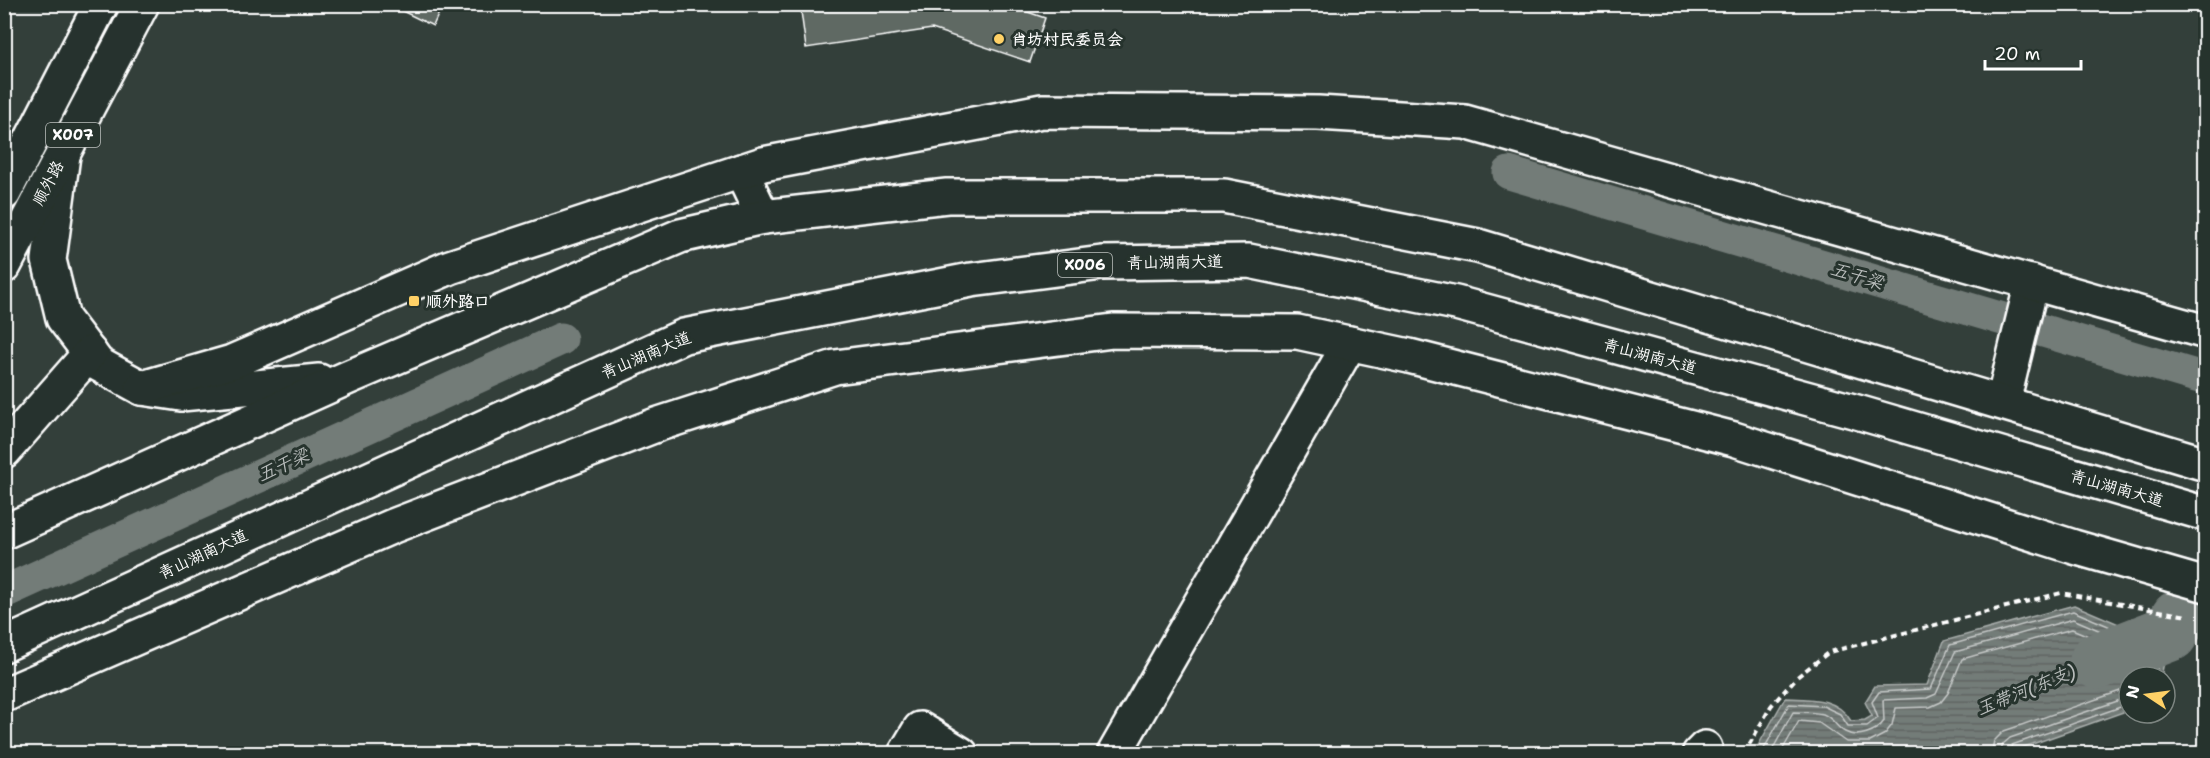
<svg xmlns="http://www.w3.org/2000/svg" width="2210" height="758" font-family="'Shantell Sans','LXGW WenKai TC',sans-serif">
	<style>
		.water { fill: url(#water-rules); stroke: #abb0ae; stroke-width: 1.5 }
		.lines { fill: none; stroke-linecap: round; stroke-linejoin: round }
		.shore { stroke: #c7cac9; stroke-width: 1.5 }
		.canal { stroke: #737b78; stroke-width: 33 }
		.river { stroke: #737b78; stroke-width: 57 }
		.building { fill: #5f6964; stroke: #fff; stroke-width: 1.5 }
		.minor-casing { stroke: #fff; stroke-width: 38 }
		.major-casing { stroke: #fff; stroke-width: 38 }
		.path { stroke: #fff; stroke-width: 4; stroke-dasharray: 6 4.5; stroke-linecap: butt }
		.minor { stroke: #26332d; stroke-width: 33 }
		.major { stroke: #26332d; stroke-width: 33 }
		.poi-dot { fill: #ffd166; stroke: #26332d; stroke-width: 2 }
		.labels { text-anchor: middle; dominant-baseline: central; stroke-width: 6; stroke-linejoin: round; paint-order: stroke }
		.shield { fill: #26332d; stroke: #bec2c0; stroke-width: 1.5 }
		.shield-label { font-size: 15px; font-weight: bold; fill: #fff }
		.poi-label { font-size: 16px; font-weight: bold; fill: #fff; stroke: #26332d; text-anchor: start }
		.street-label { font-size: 16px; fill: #fff; stroke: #26332d }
		.water-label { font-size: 18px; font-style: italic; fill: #b9bdbc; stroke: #26332d }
	</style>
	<defs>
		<pattern id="water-rules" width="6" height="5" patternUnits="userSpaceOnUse" patternTransform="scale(1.5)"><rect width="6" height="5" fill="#737b78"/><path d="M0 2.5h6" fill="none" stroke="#606462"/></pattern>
	</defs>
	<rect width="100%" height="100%" fill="#333f3a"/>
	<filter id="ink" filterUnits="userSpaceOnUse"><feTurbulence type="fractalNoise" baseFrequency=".0167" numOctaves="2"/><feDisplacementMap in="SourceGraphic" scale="12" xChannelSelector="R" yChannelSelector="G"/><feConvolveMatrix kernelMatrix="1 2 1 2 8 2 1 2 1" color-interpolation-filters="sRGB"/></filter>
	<g filter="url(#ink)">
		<path class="water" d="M2074 605 2128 628 2170 633 2161 677H2129V710L2007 753H1754L1785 698C1810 699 1837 697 1851 721L1865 720 1872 716 1865 702 1875 686 1927 685 1944 641Z"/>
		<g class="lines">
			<g class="shore">
				<path d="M1761 754 1789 704 1823 706 1840 714 1848 726H1867L1878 718 1872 702 1879 692 1931 689 1950 645 2073 611 2127 634 2161 638 2156 677"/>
				<path d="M1770 754 1793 712C1802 712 1814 712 1823 714 1835 719 1835 727 1845 732 1857 739 1877 732 1884 721L1883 700 1927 698 1936 694 1955 652 2073 619 2124 641 2152 645 2148 677"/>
				<path d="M1780 754 1799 721 1819 723 1846 742H1870L1885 734 1892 725 1896 708 1930 707 1941 702 1948 693 1962 659 2072 629 2120 649 2141 653 2139 677"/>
				<path d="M1991 754 1994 741 2004 731 2129 688"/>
				<path d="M2000 754 2003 744 2010 738 2129 697"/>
				<path d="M2008 754 2012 745 2129 704"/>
			</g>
			<g class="canal">
				<path d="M1509 173 2206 379"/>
				<path d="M4 592 561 339"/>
			</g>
			<path class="river" d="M2098 661 2170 633 2179 618"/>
		</g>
		<g class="building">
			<path d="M388 4H443L433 26Z"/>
			<path d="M800 4H1005L1045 18 1030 62 932 29 806 48Z"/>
		</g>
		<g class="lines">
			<g class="minor-casing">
				<g id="minor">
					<path d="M741 171 763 217"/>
					<path d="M2003 402 2032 282"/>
					<path d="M905 754 920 729 961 754"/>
					<path d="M1114 754 1350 343"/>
					<path d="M1699 754 1705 748"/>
				</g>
			</g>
			<g class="major-casing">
				<g id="major">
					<path d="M63 155 49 260 63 318 98 364 142 388 181 394 319 381"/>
					<path d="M4 193 101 4"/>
					<path d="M4 266 142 4"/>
					<path d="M142 388 232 362 450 267 763 164 1042 111 1318 113 1465 122 2206 332"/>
					<path d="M4 451 90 353"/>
					<path d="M4 532 347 378 680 236 763 217 947 196H1224L1478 246 2206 464"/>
					<path d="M4 645 684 336 971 280 1102 263 1249 261 1456 303 1857 412 2206 514"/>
					<path d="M4 695 393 526 656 425 835 367 1113 331 1297 332 1409 356 1734 439 2074 547 2206 585"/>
				</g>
			</g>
			<path class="path" d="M1744 754 1771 706 1797 677 1829 652 2061 593 2187 616"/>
			<use href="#minor" class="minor"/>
			<use href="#major" class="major"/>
		</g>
	</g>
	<g class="poi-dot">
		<circle cx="999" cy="39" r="6"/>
		<rect x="408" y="295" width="12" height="12" rx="3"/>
	</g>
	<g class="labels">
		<g class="shield">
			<rect x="46" y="123" width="54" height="24" rx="4.5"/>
			<rect x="1058" y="253" width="54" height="24" rx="4.5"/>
		</g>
		<g class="shield-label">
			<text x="73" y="135">X007</text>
			<text x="1085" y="265">X006</text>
		</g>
		<g class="poi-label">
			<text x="1011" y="39">肖坊村民委员会</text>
			<text x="426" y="301">顺外路口</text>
		</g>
		<g class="street-label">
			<text transform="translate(48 183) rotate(-62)">顺外路</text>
			<text transform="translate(1175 262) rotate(-1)">青山湖南大道</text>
			<text transform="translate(646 355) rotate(-23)">青山湖南大道</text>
			<text transform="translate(1650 356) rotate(15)">青山湖南大道</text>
			<text transform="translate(2117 488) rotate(16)">青山湖南大道</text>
			<text transform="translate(203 554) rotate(-25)">青山湖南大道</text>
		</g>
		<g class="water-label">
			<text transform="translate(1857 276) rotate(17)">五干梁</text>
			<text transform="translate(283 465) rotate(-24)">五干梁</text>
			<text transform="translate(2026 690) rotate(-22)">玉带河(东支)</text>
		</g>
	</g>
	<rect width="2210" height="758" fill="none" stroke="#26332d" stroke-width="24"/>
	<rect x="12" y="12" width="2186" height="734" fill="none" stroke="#fff" stroke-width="2" filter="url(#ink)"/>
	<g transform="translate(2147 695) rotate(283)"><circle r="28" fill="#26332d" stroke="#7d8581" stroke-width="1.5"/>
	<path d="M0-4.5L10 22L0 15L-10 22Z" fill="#ffd166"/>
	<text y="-9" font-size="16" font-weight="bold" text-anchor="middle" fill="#ffffff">N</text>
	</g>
	<path d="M1985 60v9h96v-9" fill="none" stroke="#ffffff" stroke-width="3"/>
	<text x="1994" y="60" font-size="18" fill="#ffffff" stroke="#26332d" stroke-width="4.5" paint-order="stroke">20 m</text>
</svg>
